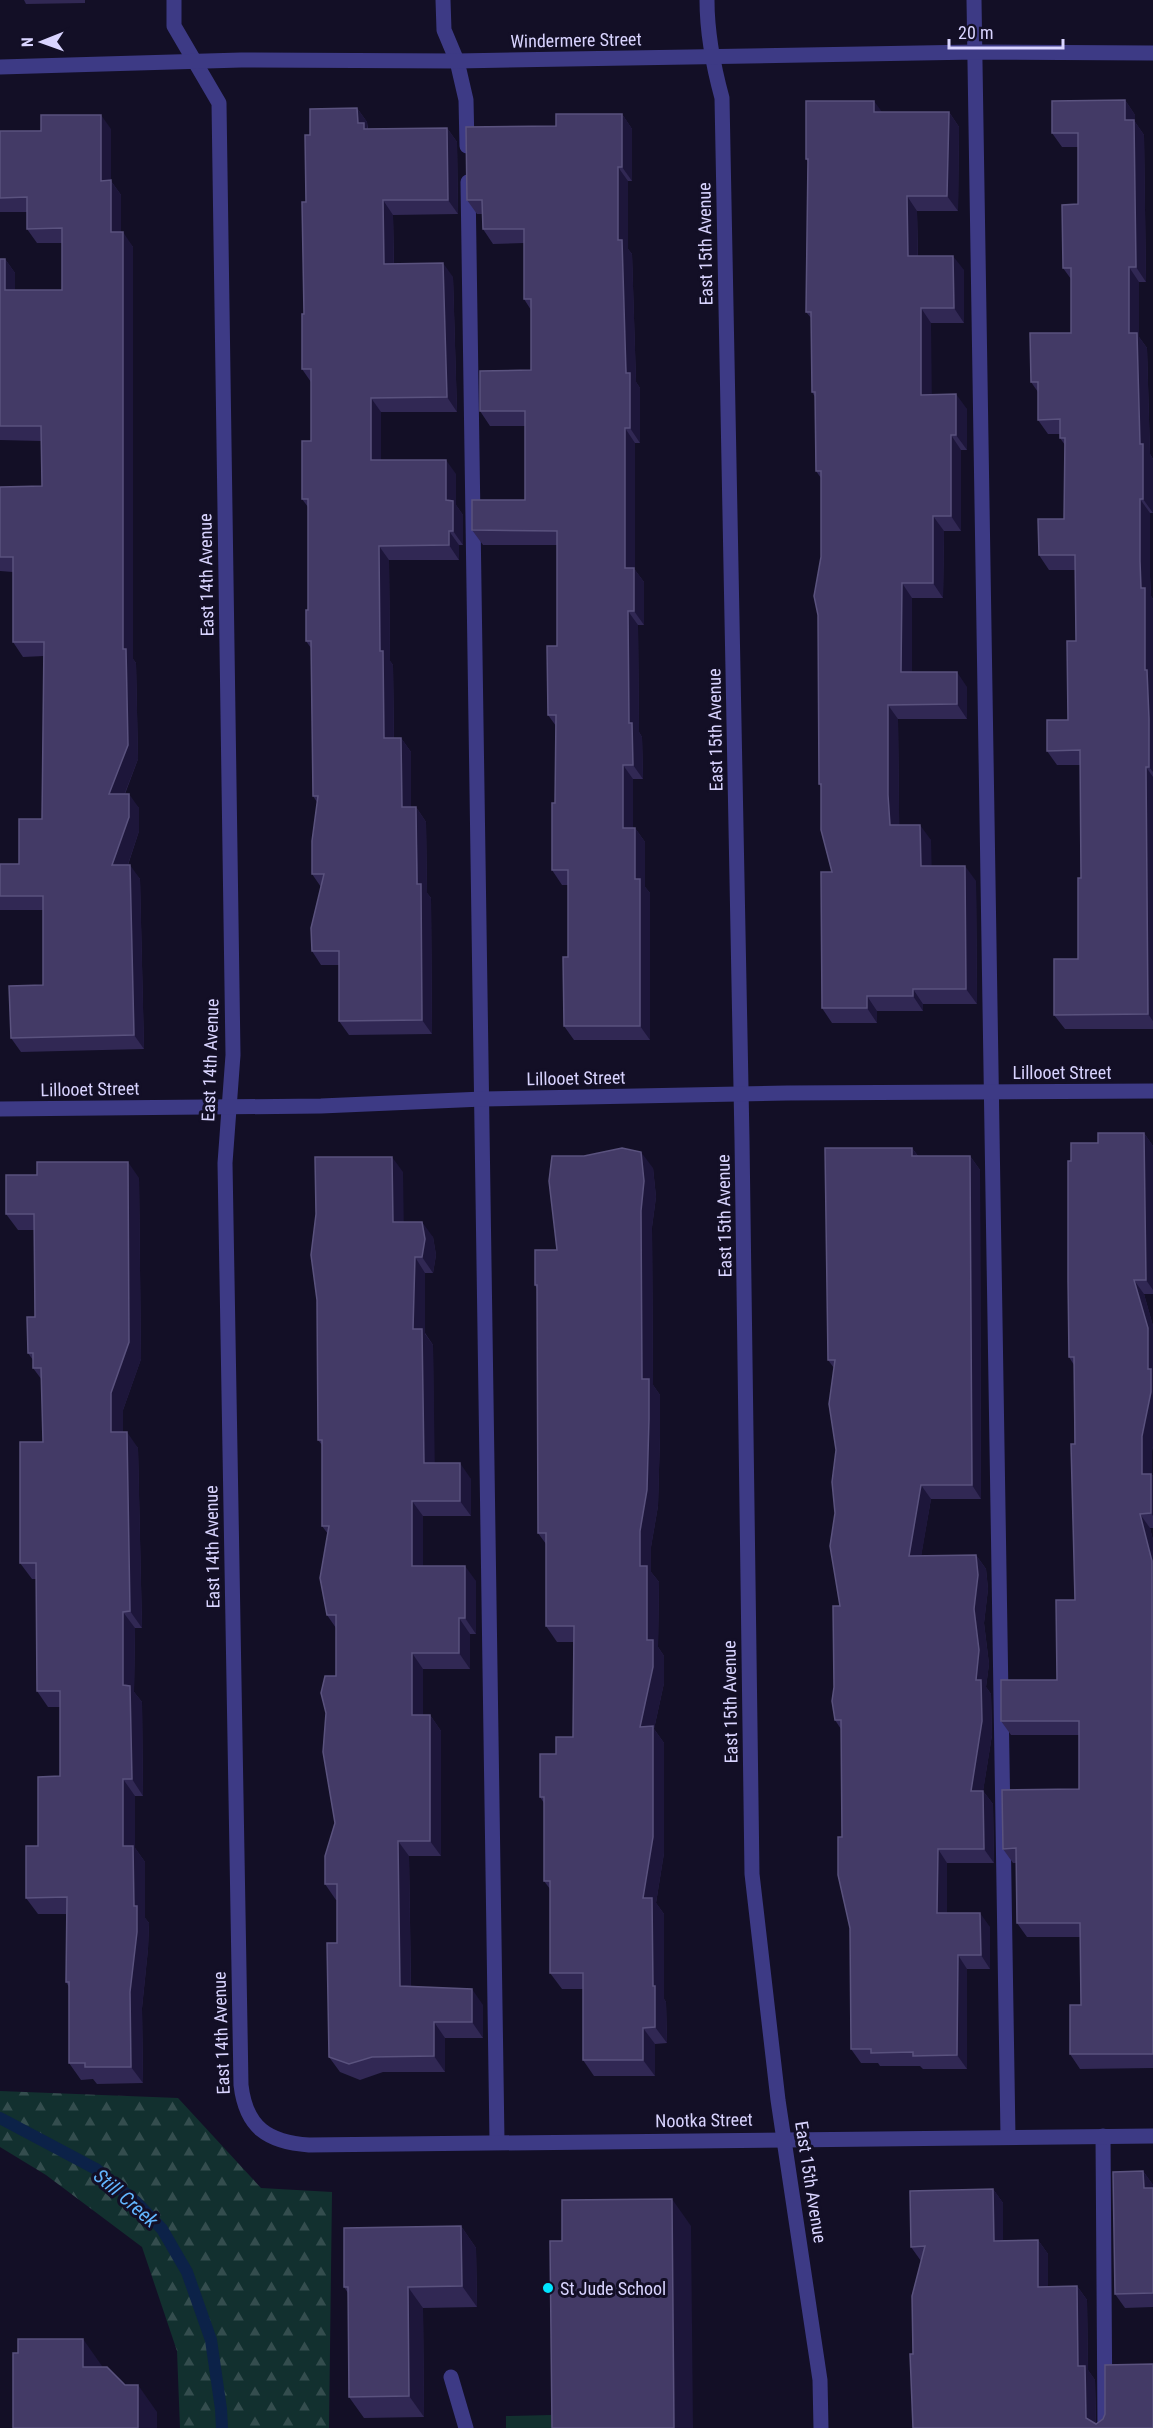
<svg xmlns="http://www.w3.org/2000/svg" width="1153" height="2428" font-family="'Roboto Condensed',sans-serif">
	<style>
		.forest { fill: url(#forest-firs) }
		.pitch { fill: #12302f }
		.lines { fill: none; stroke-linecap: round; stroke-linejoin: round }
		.stream { stroke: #0c2248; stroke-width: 12 }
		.lane { stroke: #3d3a85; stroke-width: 15 }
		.street { stroke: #3d3a85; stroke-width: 15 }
		.wall { fill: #312854 }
		.shaded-wall { fill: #1d163a }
		.building { fill: #433a66; stroke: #5a527e; stroke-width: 1.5 }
		.poi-dot { fill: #00e5ff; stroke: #130f26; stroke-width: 2 }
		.labels { text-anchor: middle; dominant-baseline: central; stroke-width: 6; stroke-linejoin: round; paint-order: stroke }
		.street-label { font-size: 18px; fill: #d9d4ff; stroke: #130f26 }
		.poi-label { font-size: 18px; fill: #d9d4ff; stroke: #130f26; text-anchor: start }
		.water-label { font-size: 20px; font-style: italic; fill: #62b6ff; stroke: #130f26 }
	</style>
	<defs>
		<pattern id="forest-firs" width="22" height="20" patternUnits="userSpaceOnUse" patternTransform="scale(1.5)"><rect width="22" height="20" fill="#12302f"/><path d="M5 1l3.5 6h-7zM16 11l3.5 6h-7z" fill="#344d4e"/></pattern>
	</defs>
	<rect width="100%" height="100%" fill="#130f26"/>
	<path class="forest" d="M0 2091 178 2098 261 2188 332 2192 329 2428H180L177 2351 142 2247 46 2175 0 2147Z"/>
	<path class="pitch" d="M551 2415 552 2428H506V2416Z"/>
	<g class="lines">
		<path class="stream" d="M0 2118 96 2169 136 2202 162 2229 187 2272 211 2340 221 2409 222 2428"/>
		<g class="lane">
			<path d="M443 0 444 30 457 61 466 100 467 146"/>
			<path d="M974 0 1008 2137"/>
			<path d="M468 182 497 2141"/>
			<path d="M1103 2136 1105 2428"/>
			<path d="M451 2377 466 2428"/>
		</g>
		<g class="street">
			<path d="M174 0V26L219 103 233 1055 225 1163 241 2085C246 2128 268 2142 309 2145L1153 2136"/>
			<path d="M707 0C707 34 713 65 722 98L742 1140 752 1874 778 2100 820 2380 821 2428"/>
			<path d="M0 67 241 60 457 61 976 52 1153 53"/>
			<path d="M0 1109 321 1106 483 1099 787 1093 1153 1091"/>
		</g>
	</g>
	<g class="wall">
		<path d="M24 0H85V3L26 4Z"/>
		<path d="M1125 100 1135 115V122L1144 135 1146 282H1139V337L1147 348 1150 454 1153 459V513H1150V576L1151 596 1153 599V1029H1065L1054 1015 1078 959 1081 878 1080 765H1057L1047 751 1068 720 1076 641 1075 570H1049L1039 555 1064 519 1065 445 1060 438V434H1048L1038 420V392L1031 382 1071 333V279L1063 268 1078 204V147H1062L1052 133Z"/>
		<path d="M357 108 367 122 368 129 447 128 457 142 458 214 393 215 394 264 453 277 457 412H381V460L456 474V505L463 515V545H459V560H389L390 661 393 665 394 738H401L411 752V807H416L426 822 427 893 431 898 432 1034 349 1035 339 1021V965H321L312 951 321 887 312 874 317 802 313 796 311 648 306 641 308 610V507L302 499 311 441V382L302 369 304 314 306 202 310 135Z"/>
		<path d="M882 112H949L959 127 958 211H917L918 256 964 270V323H931V395L967 409V450H961V531H944L943 598H912V672L967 687V719H898L899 810V825L931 840V866L976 881 977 1004H923V1011H877V1023H832L822 1008 832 872 821 787 819 784 821 557V478L816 471 815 397 812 392V319L806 312 808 162 806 159Z"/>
		<path d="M622 114 632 129V181H628V249L632 254 636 382 640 388V443H635V570L644 582V625H638L639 732 642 737 643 779H633V828H635L645 842V887L650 893V1040H574L564 1026 568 957V885H562L552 870 555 803 556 726 548 715 557 646V545H483L472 530 525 500V426H490L480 411 531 370V310L524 299V243L493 244 483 229 482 214H477L467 200 556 126Z"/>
		<path d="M111 129V181L121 195V232L133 247V659L136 663 138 759 125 794 139 808V831L128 865 140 879 144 1049 21 1052 11 1038 43 985V910H0V864H19L42 819 44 656 23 657 13 642V572L0 571V487L42 486 41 441 0 440V259H5L15 273V290H62V243H37L27 229V212H0V131Z"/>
		<path d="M1144 1133 1153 1146V1294H1144L1153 1326V1446L1152 1451V1475L1153 1476V1528H1150L1153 1540V2068L1080 2069 1070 2054 1081 2005 1080 1937H1027L1017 1923 1016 1863H1013L1003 1849 1079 1789V1735H1011L1001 1721 1057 1680 1075 1600 1074 1365 1069 1357 1071 1161 1098 1143Z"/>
		<path d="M912 1148 918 1156H970L980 1170 981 1499H931L921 1556 976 1555 986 1569 988 1589 984 1623 989 1664 986 1687 991 1694 992 1735 983 1791 993 1804 994 1863H947V1913L990 1927V1969H967V2069H923L920 2066H880L878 2063H861L851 2049 850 1928 842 1837 841 1729 835 1720 834 1687 840 1606 835 1513 836 1450 834 1368 828 1360Z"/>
		<path d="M653 1168 656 1197 652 1227 653 1385 660 1395V1435L658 1506 651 1547V1572L659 1582 658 1647 664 1656V1683L654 1729 664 1743V1853L656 1903 664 1914V1999L666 2002 667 2043 655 2044V2076H594L583 2060V1989H562L550 1973V1889L544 1881V1803L540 1797 556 1754 573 1737V1642H557L546 1626V1544L538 1533 537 1289 535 1285Z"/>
		<path d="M403 1172V1222L433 1237 436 1255 433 1273H425V1333L433 1345 434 1463 471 1479V1516H423V1566L476 1581V1634H470V1669H423V1715H430L441 1731V1856H409L411 1986 483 2005V2038H445V2072H383L360 2080 340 2072 329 2057 337 1943V1900H336L325 1884 335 1823 336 1628 327 1615 328 1534 322 1526V1445L318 1440 317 1300 316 1214Z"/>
		<path d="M139 1178 141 1359 123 1410V1432L138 1448 142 1628H135L134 1692 142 1702 143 1796H135V1848L145 1862V1918L149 1923 148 1949 142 2008 143 2083 97 2084 93 2079 81 2080 69 2063V1987L66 1982V1914H38L26 1898 38 1846 60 1776V1707H48L37 1691 36 1579H32L20 1563 43 1442 42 1380 33 1368V1360L28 1353 35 1317 34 1230H18L6 1214Z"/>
		<path d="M1143 2171 1153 2185V2307L1125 2308 1115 2294Z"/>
		<path d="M993 2189 1003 2203V2240H1038L1048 2254V2287L1077 2286 1087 2300 1088 2370 1095 2380 1096 2423 1153 2428H913V2354L921 2261 911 2247Z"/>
		<path d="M461 2226 476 2248 477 2307 423 2308 424 2417 364 2418 349 2397 348 2293 344 2287Z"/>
	</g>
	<g class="shaded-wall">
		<path d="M1125 100 1135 115V122L1144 135 1146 282 1136 267 1125 120Z"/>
		<path d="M874 101 885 116 874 112Z"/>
		<path d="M357 108 367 122V128L374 137 358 123Z"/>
		<path d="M949 112 959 127 958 211 947 196Z"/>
		<path d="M622 114 632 129V181L622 167Z"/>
		<path d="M101 115 111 129V181L121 195V247L111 232 101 181Z"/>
		<path d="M447 128 457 142 458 214 448 200Z"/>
		<path d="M618 167 628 181V249L632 254 636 382 640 388V443L630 428 618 240Z"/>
		<path d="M907 196 917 211 918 271 908 256Z"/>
		<path d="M383 200 393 215 394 278 384 264Z"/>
		<path d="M123 232 133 247V659L136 663 138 759 119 808 109 794 123 649Z"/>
		<path d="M953 256 964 270V323L954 308Z"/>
		<path d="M5 259 15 273V304L5 290Z"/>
		<path d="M443 263 453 277 457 412 447 397Z"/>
		<path d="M1129 267 1139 282V337L1147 348 1150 454 1153 459V513L1143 499 1140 444 1129 333Z"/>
		<path d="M921 308 931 323 932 410 921 395Z"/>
		<path d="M956 394 967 409V450L956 435Z"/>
		<path d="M371 398 381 412V474L371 460Z"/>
		<path d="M625 428 635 443V570L644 582V625L634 611 625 568Z"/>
		<path d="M951 435 961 450V531L951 516Z"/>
		<path d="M446 460 456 474V505L463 515V545L453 531 446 500Z"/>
		<path d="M1140 499 1150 513V576L1151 596 1153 599V772L1149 767 1140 561Z"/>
		<path d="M933 516 944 531 943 598 933 583Z"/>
		<path d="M449 531 459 545V560L449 545Z"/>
		<path d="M379 546 389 560 390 661 393 665 394 752 384 738 380 651Z"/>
		<path d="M902 583 912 598V687L901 672Z"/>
		<path d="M628 611 638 625 639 732 642 737 643 779 633 765 629 723Z"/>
		<path d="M957 672 967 687V719L957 704Z"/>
		<path d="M888 705 898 719 899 810 900 840 890 825 888 795Z"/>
		<path d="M401 738 411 752V822L402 807Z"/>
		<path d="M623 765 633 779V842L623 828Z"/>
		<path d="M1146 767 1153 777V1021L1148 1014Z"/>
		<path d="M129 794 139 808V831L123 879 112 865Z"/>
		<path d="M416 807 426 822 427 893 431 898 432 1034 422 1020Z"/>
		<path d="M920 825 931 840 932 881 921 866Z"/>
		<path d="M635 828 645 842V887L650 893V1040L640 1026 635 879Z"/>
		<path d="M130 865 140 879 144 1049 134 1035Z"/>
		<path d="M965 866 976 881 977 1004 966 989Z"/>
		<path d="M913 989 923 1004V1011L913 996Z"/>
		<path d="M867 996 877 1011V1023L867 1008Z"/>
		<path d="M1144 1133 1153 1146V1290L1146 1280Z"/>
		<path d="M912 1148 922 1162 912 1156Z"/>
		<path d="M641 1152 653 1168 656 1197 652 1227 653 1385 660 1395V1435L658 1506 651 1547V1572L659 1582 658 1647 664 1656V1683L654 1729 664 1743V1853L656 1903 664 1914V1999L666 2002 667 2043 655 2027 653 1986 643 1898 640 1727 647 1640 640 1566V1531L642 1379Z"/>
		<path d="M970 1156 980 1170 981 1499 972 1485Z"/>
		<path d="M392 1157 403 1172 404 1238 393 1222Z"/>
		<path d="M128 1162 139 1178 141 1359 123 1410V1448L111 1432V1393Z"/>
		<path d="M422 1222 433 1237 436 1255 433 1273 422 1257Z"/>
		<path d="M415 1257 425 1273V1334L433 1345 435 1479 424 1463 413 1329Z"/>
		<path d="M1134 1280 1144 1294 1153 1326V1446L1152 1451V1475L1153 1476V1516L1151 1513 1142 1474V1436L1148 1369Z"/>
		<path d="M127 1432 138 1448 142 1628 130 1611Z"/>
		<path d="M460 1463 471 1479V1516L460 1501Z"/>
		<path d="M921 1485 931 1499 919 1569 909 1556Z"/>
		<path d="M412 1501 423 1516V1582L412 1566Z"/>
		<path d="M1140 1514 1150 1528 1153 1540V1792Z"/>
		<path d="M976 1555 986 1569 988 1589 984 1623 989 1664 986 1687 991 1694 992 1735 981 1804 971 1791Z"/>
		<path d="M465 1566 476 1581V1634L465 1618Z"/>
		<path d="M123 1612 135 1628 134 1692 142 1702 143 1796 132 1779 123 1685Z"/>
		<path d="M459 1618 470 1634V1669L459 1653Z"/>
		<path d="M412 1653 423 1669V1731L412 1715Z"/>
		<path d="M430 1715 441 1731V1856L430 1841Z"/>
		<path d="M123 1779 135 1796V1848L145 1862V1918L149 1923 148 1949 142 2008 143 2083 131 2067 130 1992 134 1906 123 1846Z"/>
		<path d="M983 1791 993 1804 994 1863 984 1849Z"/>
		<path d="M398 1841 409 1856 411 2001 400 1986Z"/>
		<path d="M938 1849 947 1863V1927L937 1913Z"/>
		<path d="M980 1913 990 1927V1969L981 1955Z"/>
		<path d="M958 1955 967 1969V2069L957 2055Z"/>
		<path d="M472 1989 483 2005V2038L472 2022Z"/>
		<path d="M434 2022 445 2038V2072L434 2056Z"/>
		<path d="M643 2028 655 2044V2076L643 2060Z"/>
		<path d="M1143 2171 1153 2185V2201L1144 2188Z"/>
		<path d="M993 2189 1003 2203V2255L994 2241Z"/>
		<path d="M672 2199 691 2226 693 2428H674Z"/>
		<path d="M461 2226 476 2248 477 2307 462 2286Z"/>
		<path d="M1038 2240 1048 2254V2301L1038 2287Z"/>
		<path d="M1077 2286 1087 2300 1088 2370 1095 2380 1096 2428 1086 2418 1078 2366Z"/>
		<path d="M408 2287 423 2308 424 2417 409 2396Z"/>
		<path d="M83 2339 102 2366V2394L83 2367Z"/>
		<path d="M138 2385 157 2412V2428H138Z"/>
	</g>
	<g class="building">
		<path d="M1125 100V120H1134L1136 267H1129V333H1137L1140 444H1143V499H1140V561L1141 588H1145V670H1147L1149 719V767H1146L1148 1014 1054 1015V959H1078V878H1081L1080 750 1047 751V720H1068L1067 641H1076L1075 555H1039L1038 519H1064L1065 438H1060V419L1038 420V382H1031L1030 333H1071V268H1063L1062 205 1078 204V133H1052V101Z"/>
		<path d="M806 101H874V112H949L947 196H907L908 256H953L954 308H921V395L956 394V435H951V516H933V583H902L901 672H957V704L888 705V795L890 825H920L921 866H965L966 989H913V996H867V1008H822L821 872H832L821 830V784H819L818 615 814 596 821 557V471H816L815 392H812L811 312H806L808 159H806Z"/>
		<path d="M357 108 358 123H364V129L447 128 448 200H383L384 264 443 263 447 397 371 398V460H446V500L453 501V531H449V545L379 546 380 651H383L384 738H401L402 807H416L417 884H421L422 1020 339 1021V951H312L311 928 324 874H312V841L318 796H313L311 641H306V610H308V499H302V441H311V369H302V314H304L302 202H306L305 135H310V109Z"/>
		<path d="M556 114H622V167H618V240H622L626 373H630V428H625V568H634V611H628L629 723H632L633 765H623V828H635V879H640V1026H564L563 957H568V870H552V803H555L556 715H548L547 646H557V531L472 530V500H525V411H480V371L531 370V299H524V229H483L482 200H467L466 127 556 126Z"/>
		<path d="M41 115H101V181L111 180V232H123V649H126L128 745 109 794H129V817L112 865H130L134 1035 11 1038 9 986 43 985V896H0V864H19V819H42L44 642H13V557H0V487L42 486 41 426H0V259H5V290H62V228L27 229V197L0 198V131H41Z"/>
		<path d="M1098 1133H1144L1146 1280H1134L1148 1328V1369H1151V1392L1142 1436V1474H1151V1513L1140 1514 1152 1561 1153 2054H1070V2005H1081L1080 1923H1017L1016 1848 1003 1849 1002 1790 1079 1789V1721H1001V1680H1057L1056 1600H1075L1071 1444H1075L1074 1357H1069L1068 1280V1161H1071V1143H1098Z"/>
		<path d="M622 1148 641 1152 644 1181 641 1211 642 1379H649V1419L647 1490 640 1531V1566H647V1640H653V1667L640 1727 653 1726V1837L643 1898H652L653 1986H655V2027L643 2028V2060H583V1973H550V1881H544V1797H540V1754H556V1737H573L574 1626H546V1533H538L537 1285H535V1250H557L549 1181 552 1156H584Z"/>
		<path d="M825 1148H912V1156H970L972 1485H921L909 1556 976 1555 978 1575 974 1609 979 1650 976 1680H981L982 1721 971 1791H983L984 1849H938L937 1913H980L981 1955H958L957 2055 913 2056V2052L871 2053V2049H851L850 1928 838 1875V1837H842L841 1720H835L832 1701 834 1687 833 1606H840L830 1546 835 1513 832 1482 836 1450 829 1404 835 1360H828Z"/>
		<path d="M315 1157H392L393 1222H422L425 1239 422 1257H415L413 1329H422L424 1463H460V1501H412V1566H465V1618H459V1653H412V1715H430V1841H398L400 1986 472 1989V2022H434V2056L372 2057 349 2064 329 2057 327 1943H337V1884H325V1856L335 1823 323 1752 326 1713 321 1693 325 1676H336V1615H327L320 1578 329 1526H322V1440H318L317 1300 311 1255 316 1214Z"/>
		<path d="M37 1162H128L129 1342 111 1393V1432H127L130 1611 123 1612V1685L130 1686 132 1779H123V1846H133L134 1906H137V1932L130 1992 131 2067H85V2063H69V1982H66L67 1897 26 1898V1846H38V1777L60 1776V1691H37L36 1563H20V1442H43L41 1368H33V1353H28L27 1317H35L34 1214H6V1175H37Z"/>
		<path d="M1143 2171 1144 2188H1153V2293L1115 2294 1113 2172Z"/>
		<path d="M993 2189 994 2241 1038 2240V2287L1077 2286 1078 2366H1085L1086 2418 1096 2424 1103 2419 1105 2414V2365L1153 2364V2428H913L910 2354H913L912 2296 925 2246 911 2247 910 2191Z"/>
		<path d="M672 2199 674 2428H552L550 2241H562V2200Z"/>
		<path d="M461 2226 462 2286 408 2287 409 2396 349 2397 348 2287H344V2228Z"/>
		<path d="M18 2339H83V2367H107L125 2385H138V2428H13V2353H18Z"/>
	</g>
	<circle class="poi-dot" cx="548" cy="2288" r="6"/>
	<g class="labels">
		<g class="street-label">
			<text transform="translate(576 40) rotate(-1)">Windermere Street</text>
			<text transform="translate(705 244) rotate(-91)">East 15th Avenue</text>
			<text transform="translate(206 575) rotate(-91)">East 14th Avenue</text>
			<text transform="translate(715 730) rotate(-91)">East 15th Avenue</text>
			<text transform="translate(210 1060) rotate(-88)">East 14th Avenue</text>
			<text x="1062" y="1072">Lillooet Street</text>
			<text transform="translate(576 1078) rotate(-1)">Lillooet Street</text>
			<text transform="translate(90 1089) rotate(-1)">Lillooet Street</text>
			<text transform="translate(724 1216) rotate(-91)">East 15th Avenue</text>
			<text transform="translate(212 1547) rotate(-91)">East 14th Avenue</text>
			<text transform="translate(730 1702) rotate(-91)">East 15th Avenue</text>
			<text transform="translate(221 2033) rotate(-92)">East 14th Avenue</text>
			<text transform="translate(704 2120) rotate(-1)">Nootka Street</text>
			<text transform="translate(811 2182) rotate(81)">East 15th Avenue</text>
		</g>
		<g class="poi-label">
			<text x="560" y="2288">St Jude School</text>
		</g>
		<g class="water-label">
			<text transform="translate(126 2198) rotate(41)">Still Creek</text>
		</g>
	</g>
	<g transform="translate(42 42) rotate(269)" stroke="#130f26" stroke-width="4.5" paint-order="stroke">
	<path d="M0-4.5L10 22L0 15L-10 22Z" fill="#d9d4ff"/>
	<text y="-9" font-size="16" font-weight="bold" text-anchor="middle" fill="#d9d4ff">N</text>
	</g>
	<path d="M949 39v9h114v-9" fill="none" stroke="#d9d4ff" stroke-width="3"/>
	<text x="958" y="39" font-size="18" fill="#d9d4ff" stroke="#130f26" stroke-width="4.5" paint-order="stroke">20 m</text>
</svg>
